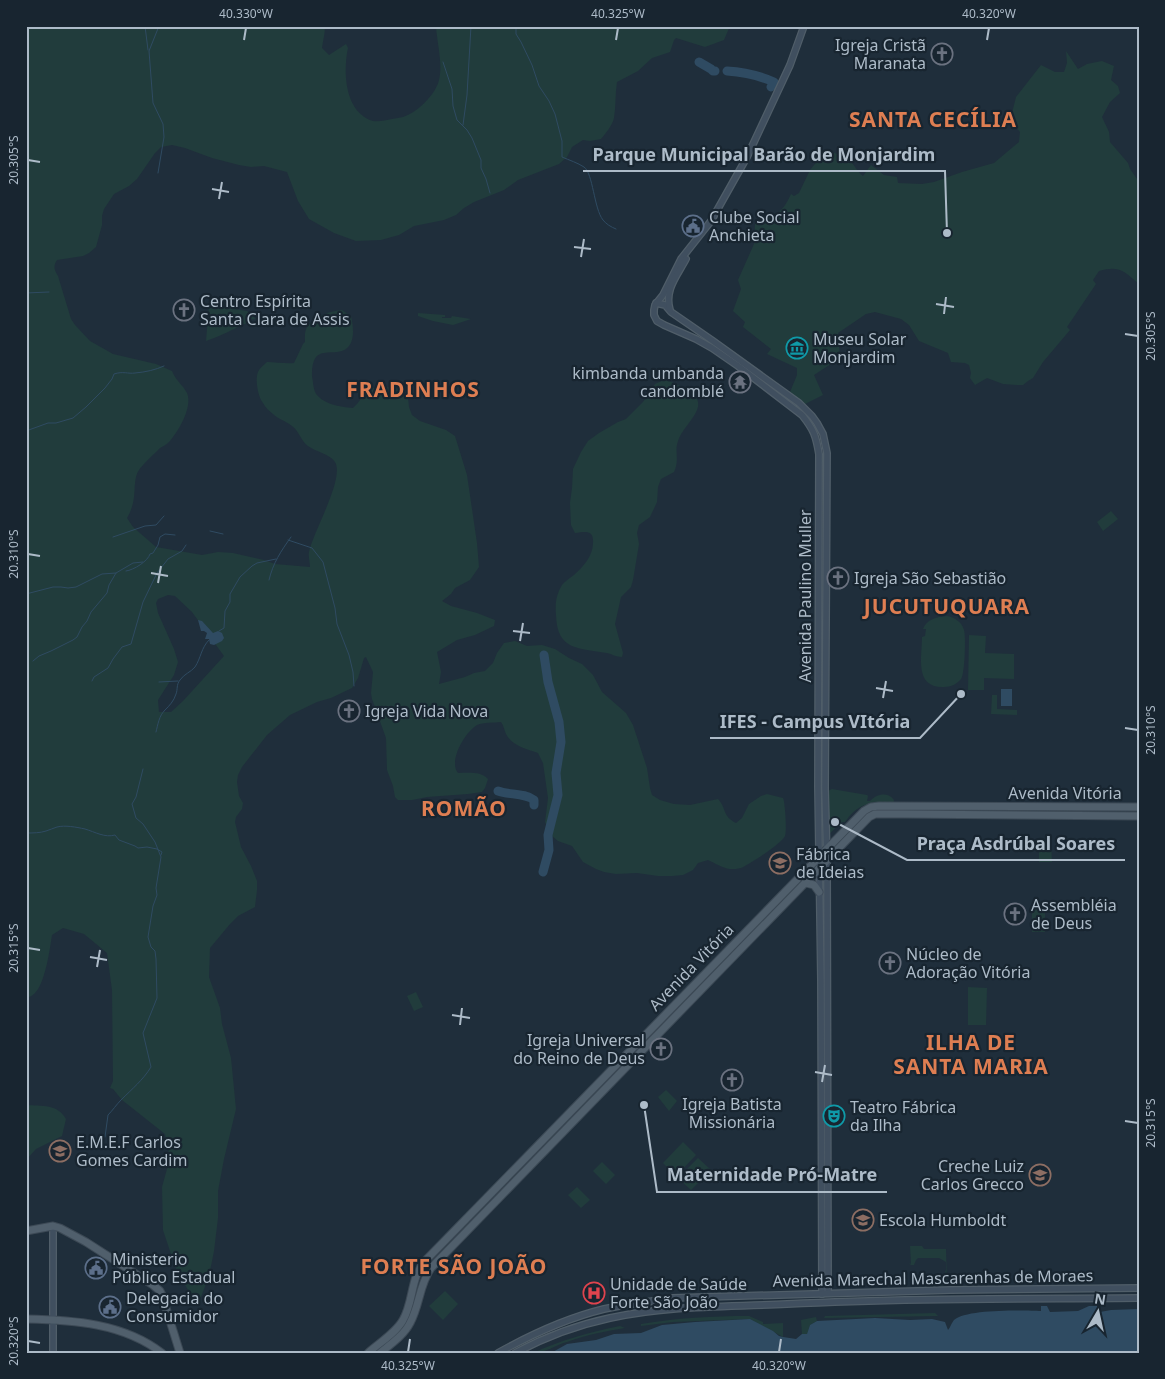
<svg xmlns="http://www.w3.org/2000/svg" width="1165" height="1379" font-family="'Noto Sans',sans-serif">
	<style>
		.green { fill: #213c3c; fill-rule: evenodd }
		.water { fill: #2f4b62 }
		.lines { fill: none; stroke-linecap: round; stroke-linejoin: round }
		.stream { stroke: #2f4b62; stroke-width: 1 }
		.river { stroke: #2f4b62; stroke-width: 9 }
		.secondary-casing { stroke: #505e69; stroke-width: 8 }
		.primary-casing { stroke: #3c4955; stroke-width: 9 }
		.secondary { stroke: #404f5f; stroke-width: 5.5 }
		.primary { stroke: #505f6c; stroke-width: 7 }
		.ticks { fill: none; stroke: #adbbc8; stroke-width: 2 }
		.labels { text-anchor: middle; dominant-baseline: central; stroke-width: 4.5; stroke-linejoin: round; paint-order: stroke }
		.poi-label { font-size: 16px; fill: #adbbc8; stroke: #182530; text-anchor: start }
		.street-label { font-size: 16px; fill: #adbbc8; stroke: #182530 }
		.district-label { font-size: 21px; font-weight: bold; letter-spacing: 1px; fill: #de7e52; stroke: #182530 }
		.leader { fill: none; stroke: #adbbc8; stroke-width: 2 }
		.callout-dot { fill: #adbbc8; stroke: #182530; stroke-width: 2 }
		.callout-label { font-size: 18px; text-anchor: middle; font-weight: bold; fill: #adbbc8; stroke: #182530; stroke-width: 4.5; stroke-linejoin: round; paint-order: stroke }
		.neatline { fill: none; stroke: #adbbc8; stroke-width: 2 }
		.ticks-label { font-size: 12px; text-anchor: middle; fill: #adbbc8 }
	</style>
	<rect width="100%" height="100%" fill="#1f2e3b"/>
	<g class="green">
		<path d="M26 26H325C325 34 323 40 322 48L329 55 346 44 348 48C343 71 344 112 373 121 379 122 386 120 392 119 396 118 400 118 403 117 417 113 436 94 439 80 443 64 437 43 436 26H730L724 40 705 47 676 38 674 40 670 52 652 58 638 71 617 82C615 94 616 106 614 118 612 126 606 133 601 139L590 141 583 140 572 147 567 157 559 164 518 180 504 190 474 202 464 208 456 215 444 220 414 226 399 235 381 240 356 241 334 233 309 219 298 201 287 172 264 166 251 167 239 165 212 158 185 148 172 145 161 147 155 153 137 179 129 186 114 194 104 209 102 216V225L96 247 89 253 83 256 57 260C53 266 54 270 58 276L71 319 75 325 90 341 113 354 156 364 172 371C176 381 183 385 187 393 193 407 178 432 169 442 166 445 163 446 160 448 154 454 143 464 139 470 134 477 135 489 134 497 133 505 131 511 127 518L133 527 156 547 202 555 218 552 233 553 264 560 275 564 310 567C310 562 308 556 309 552 313 532 345 478 335 462 330 454 316 452 308 446 301 441 299 431 292 426 286 421 278 419 273 414 269 411 265 407 263 403 258 397 254 377 259 370 261 367 264 365 267 362 275 362 287 364 294 363L303 344 305 342C305 337 304 331 308 326 314 316 331 311 342 310L351 316C353 325 355 338 349 346 341 357 324 348 316 357 312 363 312 369 312 376 313 381 313 387 315 392 321 404 341 407 353 408L357 404 369 388 390 387 405 390 408 398 409 407 412 415 420 421 446 430 455 436 467 475 477 543 479 567 470 580 455 588 451 594 442 601 451 606 477 613 495 620 494 626 475 635 457 640 437 652 441 672 439 684 465 677 474 673 485 671 493 663 497 653 504 643 515 641 527 646 542 645 555 649 569 658 582 664 593 675 602 692 626 713 633 725 647 768 650 788 652 795 660 800 674 804 690 805 718 799C727 809 722 816 736 823L742 818 749 804 761 796 767 794 783 798C785 802 787 830 785 836 782 843 749 865 741 868 738 869 733 869 730 869 722 868 715 863 708 860L698 863 693 870 683 875 672 876H658L637 873 616 874 604 872 596 869 583 862 572 846 558 841 552 836 545 822 548 798 543 763 538 753C526 749 512 746 506 734 504 730 504 726 501 722 493 723 484 722 477 725 465 732 448 761 458 773 468 773 481 771 488 779L485 788 482 792 468 794 427 797 412 800H398L395 797 393 786 387 770 386 738 372 699 371 693 373 672 366 657 364 658 358 678 352 688 331 698 317 702 290 715 267 735 242 767 238 775 237 782 239 796 243 803 242 809 236 817 235 822 241 847 251 866 257 881V890L255 907 238 916 230 924 210 948 209 977 220 1008 222 1024 231 1058 236 1109 224 1159 218 1191V1218L214 1251 209 1276 201 1297H192L176 1269 163 1230 162 1187 170 1158 165 1134 122 1100 113 1089 110 1088 113 1081 112 990 107 953 84 934 63 928 52 935C50 949 45 985 34 994 32 996 29 997 26 998ZM168 595 175 596 192 612 224 656 183 701 171 712H159L158 700 174 675 178 662 174 649 158 613 156 603 158 599Z"/>
		<path d="M1066 51 1078 69 1087 64 1102 61 1114 66 1111 80 1118 86 1120 93 1110 102 1102 117 1109 132 1110 142 1128 163 1130 169 1137 179 1139 184V284C1124 271 1119 265 1099 271L1093 280 1096 284 1067 327 1070 330 1043 362 1033 378 1028 381 1023 385H1017L1003 384 987 378 975 385 970 378 971 373 969 365 965 363 951 362 948 353 919 341 909 325 901 319 875 312 866 314 838 333 840 358 814 375 823 395 805 404 790 392 797 375V368L767 354 771 349 743 327 745 322 733 311 741 289 738 280 754 244 755 223 766 213C779 218 786 205 791 194L794 196 799 193 810 170 826 150C834 153 845 156 852 163 856 168 858 172 863 176L871 165 884 175 897 177 898 183 922 184 934 182 962 172 994 163 1019 142 1020 132 1014 125 1011 117 1016 97 1041 65 1055 72H1064L1067 63Z"/>
		<path d="M209 305 247 311 256 319 247 320V323C233 329 221 336 206 341Z"/>
		<path d="M418 313 445 315V317H442V318H451L452 316 471 319 453 325 433 321 418 316Z"/>
		<path d="M664 380C672 381 679 386 686 389 715 405 684 422 678 441 674 452 680 459 674 472L661 479 658 487 657 502 650 517 639 525 637 533 639 544 633 580 631 587 621 597 615 624 623 653 622 657C616 657 612 654 607 653 579 648 557 651 556 615 555 604 556 595 562 585 565 581 570 578 574 575 583 567 593 556 593 543 594 529 585 532 575 533L571 525 570 503 572 488 573 469 581 452 588 441 599 433 618 422 626 419 643 402 655 384Z"/>
		<path d="M1111 511 1118 519 1103 531 1097 522Z"/>
		<path d="M947 616C954 617 962 622 964 630 966 636 965 674 961 679 957 684 951 687 944 687 914 688 922 657 922 637L925 636 926 629H923C927 619 936 617 947 616Z"/>
		<path d="M969 635 986 636 985 653 1014 654V679L984 678V690H968Z"/>
		<path d="M992 695H997V709L1017 710V715L991 714Z"/>
		<path d="M832 789 867 795 868 796 867 801H870C876 794 888 791 894 800L893 804 865 805C856 808 850 815 845 822H842L828 835V791Z"/>
		<path d="M1039 841H1051L1052 862H1039Z"/>
		<rect x="1032" y="906" width="13" height="26"/>
		<path d="M968 987 987 988 986 1025H968Z"/>
		<path d="M416 992 423 1007 414 1011 407 996Z"/>
		<path d="M666 1090 677 1101 669 1111 658 1097Z"/>
		<path d="M26 1105C42 1106 58 1104 66 1119L62 1136 36 1149 26 1160Z"/>
		<path d="M683 1142 696 1155 676 1176 663 1163Z"/>
		<path d="M698 1158 711 1170 691 1190 678 1178Z"/>
		<path d="M602 1162 615 1175 606 1184 593 1171Z"/>
		<path d="M577 1187 590 1200 581 1208 568 1195Z"/>
		<path d="M910 1246H922L924 1249H946L947 1285H941L942 1287 939 1285 946 1278V1273L945 1272 946 1270V1262L939 1258H918L916 1260 914 1265H911L909 1263 911 1264Z"/>
		<path d="M445 1291 458 1304 443 1320 429 1306Z"/>
		<path d="M935 1313 938 1316 824 1318 825 1316Z"/>
		<path d="M749 1316 763 1322V1324L783 1323V1337L750 1319 673 1322 641 1326V1324C676 1318 713 1316 749 1316Z"/>
		<path d="M816 1317 817 1321 810 1325 807 1335 802 1334 801 1320Z"/>
		<path d="M620 1326 625 1328C606 1331 586 1335 567 1342 555 1345 546 1353 533 1353 561 1340 590 1332 620 1326Z"/>
	</g>
	<g class="water">
		<path d="M198 620 202 621 213 633 218 631 222 633 224 638 222 641 214 645 210 644 209 639H205L207 633 204 631H201Z"/>
		<rect x="1001" y="689" width="11" height="17"/>
		<path d="M1041 1306H1047L1050 1312 1078 1311 1089 1306H1097L1100 1312 1111 1310 1139 1309V1353H551L567 1344 596 1340 614 1334 641 1333 662 1325 695 1322 750 1319 773 1331 779 1336 783 1337 796 1339 802 1334H807L810 1325 817 1321 875 1318 910 1320 932 1319 945 1322 948 1330C950 1328 952 1322 954 1320 965 1309 1024 1310 1041 1311Z"/>
	</g>
	<g class="lines">
		<g class="stream">
			<path d="M145 26 148 50"/>
			<path d="M516 26V34L521 42 532 65 539 86 549 101 555 114 562 141V157C569 160 578 163 584 167 593 173 594 209 603 220 606 224 611 227 616 229"/>
			<path d="M443 62 452 89 453 106 457 120 467 130 472 138 481 160V168L486 179 490 193"/>
			<path d="M463 125 467 95 471 26"/>
			<path d="M158 173 164 137 163 124 153 103 149 51 159 26"/>
			<path d="M26 293 49 292"/>
			<path d="M26 431 48 423H56L73 418 86 407 105 388 112 379 114 374C123 371 128 374 135 373 146 372 155 370 164 366"/>
			<path d="M210 531 223 534"/>
			<path d="M113 537 145 526 156 525 164 516"/>
			<path d="M288 540 312 548 323 562 335 608 337 624 349 655 353 672 354 686"/>
			<path d="M126 571C134 570 148 561 150 554L153 553 158 545 160 537 165 534 175 535"/>
			<path d="M269 580C273 563 281 551 291 537"/>
			<path d="M26 594 53 587H61L68 588 76 587 102 574 116 573"/>
			<path d="M219 631 224 628 225 611 230 602V594L240 577 252 566 257 563 276 559"/>
			<path d="M33 661 39 656 51 651 73 640 77 637 82 627 87 621 91 612 107 593 109 585 116 573 133 563 143 562"/>
			<path d="M92 681 94 677 108 668 113 659 122 647 131 644 143 602 157 573 168 559 182 551 186 545"/>
			<path d="M159 682 178 681"/>
			<path d="M156 732C158 724 159 716 165 710 169 706 174 701 176 694 178 689 176 685 180 680 184 674 191 672 195 667 201 658 201 648 209 640"/>
			<path d="M26 833C33 833 40 833 46 831 50 830 53 828 57 827 65 825 76 827 85 829 95 832 105 838 115 835L119 840 135 846 138 848 147 847 157 849 162 852 161 855"/>
			<path d="M105 1137 108 1115C113 1110 116 1105 121 1100 132 1089 143 1080 151 1067L143 1033 157 998 156 959 155 951 151 947 148 937 153 906 157 895 156 888 161 857 155 842 143 824 136 818 132 804 136 797 143 769"/>
		</g>
		<g class="river">
			<path d="M699 62 711 69 713 71H715"/>
			<path d="M727 71C744 72 758 75 774 82L771 87"/>
			<path d="M498 791C509 795 525 793 534 800V805"/>
			<path d="M543 872 549 850 548 835 558 795 556 773 561 742 559 722 548 682 544 655"/>
		</g>
		<g class="secondary-casing">
			<g id="secondary">
				<path d="M804 26 790 65 747 157 711 221 681 259 663 295 655 305 654 310V315L657 321 664 325 696 339 712 348 738 366 802 415C814 430 816 436 819 454L818 787 821 980 822 1294"/>
				<path d="M656 303 665 305 671 312 713 341 799 403 812 416 817 423 823 434 827 453 825 788 827 861 828 1293"/>
				<path d="M670 310C664 290 677 276 686 259"/>
				<path d="M53 1226V1353"/>
				<path d="M498 1353C532 1334 567 1318 604 1309 627 1304 650 1302 672 1298L951 1290 1139 1288"/>
				<path d="M515 1353C545 1337 577 1325 610 1318 668 1305 728 1307 787 1304 904 1298 1022 1299 1139 1298"/>
			</g>
		</g>
		<g class="primary-casing">
			<g id="primary">
				<path d="M806 883 814 885 819 892"/>
				<path d="M26 1231 53 1226 60 1228 86 1242 153 1285 160 1291 162 1295 180 1353"/>
				<path d="M26 1319C73 1320 123 1323 162 1353"/>
				<path d="M368 1353C379 1343 396 1333 403 1320 414 1301 410 1278 425 1261L864 811 871 807 879 806 1139 807"/>
				<path d="M380 1353C391 1344 404 1335 410 1323 420 1305 419 1285 431 1268L869 817 875 814H903L1139 816"/>
			</g>
		</g>
		<use href="#secondary" class="secondary"/>
		<use href="#primary" class="primary"/>
	</g>
	<path class="ticks" d="M244 40 246 28M616 40 618 28M987 40 989 28M28 160 40 162M212 189 229 192M219 199 222 182M574 247 591 249M581 257 584 239M936 304 954 307M944 314 946 297M1125 334 1138 336M28 554 40 556M151 573 168 576M158 583 161 566M513 631 530 633M520 641 523 623M876 688 893 691M883 698 886 681M1125 728 1138 730M28 948 40 950M90 957 107 960M97 967 100 950M452 1015 470 1018M460 1025 462 1008M815 1072 832 1075M822 1082 825 1065M1125 1121 1138 1123M28 1341 40 1343M408 1352 410 1339M779 1352 781 1339"/>
	<defs>
		<g id="church-ring" transform="scale(1.125)"><circle r="9.5" fill="#182530" stroke="#6b7280" stroke-width="1.5"/><path d="M-1.2-6h2.4v3.5h3.3v2.4h-3.3V6h-2.4V-.1h-3.3v-2.4h3.3Z" fill="#6b7280"/></g>
		<g id="civic-ring" transform="scale(1.125)"><circle r="9.5" fill="#182530" stroke="#5c6f8a" stroke-width="1.5"/><path d="M-.6-6.5H3V-4.5H.6V-3L4-1V1h2V6H-6V1h2V-1L-.6-3ZM-1.2 2.5V6h2.4V2.5Z" fill="#5c6f8a"/></g>
		<g id="museum-ring" transform="scale(1.125)"><circle r="9.5" fill="#182530" stroke="#0f9aa8" stroke-width="1.5"/><path d="M0-6L6-3V-2H-6V-3ZM-5-1h2V3h-2ZM-1-1h2V3h-2ZM3-1h2V3H3ZM-6 4H6V6H-6Z" fill="#0f9aa8"/></g>
		<g id="temple-ring" transform="scale(1.125)"><circle r="9.5" fill="#182530" stroke="#6b7280" stroke-width="1.5"/><path d="M0-6L5-2H3V0L6.5 2.5H4V6H1.5V3h-3V6H-4V2.5H-6.5L-3 0V-2H-5Z" fill="#6b7280"/></g>
		<g id="university-ring" transform="scale(1.125)"><circle r="9.5" fill="#182530" stroke="#8d6e63" stroke-width="1.5"/><path d="M0-5L7-2L0 1L-7-2ZM-4 1L0 2.5L4 1V4Q0 6-4 4Z" fill="#8d6e63"/></g>
		<g id="theatre-ring" transform="scale(1.125)"><circle r="9.5" fill="#182530" stroke="#0f9aa8" stroke-width="1.5"/><path d="M-5-5.5Q0-4 5-5.5V0Q5 5 0 6Q-5 5-5 0ZM-3.3-2.5H-1v1.5H-3.3ZM1-2.5H3.3v1.5H1ZM-2.8 1Q0 5.5 2.8 1Z" fill="#0f9aa8"/></g>
		<g id="school-ring" transform="scale(1.125)"><circle r="9.5" fill="#182530" stroke="#8d6e63" stroke-width="1.5"/><path d="M0-5L7-2L0 1L-7-2ZM-4 1L0 2.5L4 1V4Q0 6-4 4Z" fill="#8d6e63"/></g>
		<g id="hospital-ring" transform="scale(1.125)"><circle r="9.5" fill="#182530" stroke="#e0444e" stroke-width="1.5"/><path d="M-5-5h3v3.5h4V-5h3V5h-3V1.5h-4V5h-3Z" fill="#e0444e"/></g>
	</defs>
	<g fill-rule="evenodd">
		<use href="#church-ring" x="942" y="54"/>
		<use href="#civic-ring" x="693" y="226"/>
		<use href="#church-ring" x="184" y="310"/>
		<use href="#museum-ring" x="797" y="348"/>
		<use href="#temple-ring" x="740" y="382"/>
		<use href="#church-ring" x="838" y="578"/>
		<use href="#church-ring" x="349" y="711"/>
		<use href="#university-ring" x="780" y="863"/>
		<use href="#church-ring" x="1015" y="914"/>
		<use href="#church-ring" x="890" y="963"/>
		<use href="#church-ring" x="661" y="1049"/>
		<use href="#church-ring" x="732" y="1080"/>
		<use href="#theatre-ring" x="834" y="1116"/>
		<use href="#school-ring" x="60" y="1151"/>
		<use href="#school-ring" x="1040" y="1175"/>
		<use href="#university-ring" x="863" y="1220"/>
		<use href="#civic-ring" x="96" y="1268"/>
		<use href="#hospital-ring" x="594" y="1293"/>
		<use href="#civic-ring" x="110" y="1307"/>
	</g>
	<g class="labels">
		<g class="poi-label">
			<text x="926" y="45" text-anchor="end">Igreja Cristã<tspan x="926" dy="18">Maranata</tspan></text>
			<text x="709" y="217">Clube Social<tspan x="709" dy="18">Anchieta</tspan></text>
			<text x="200" y="301">Centro Espírita<tspan x="200" dy="18">Santa Clara de Assis</tspan></text>
			<text x="813" y="339">Museu Solar<tspan x="813" dy="18">Monjardim</tspan></text>
			<text x="724" y="373" text-anchor="end">kimbanda umbanda<tspan x="724" dy="18">candomblé</tspan></text>
			<text x="854" y="578">Igreja São Sebastião</text>
			<text x="365" y="711">Igreja Vida Nova</text>
			<text x="796" y="854">Fábrica<tspan x="796" dy="18">de Ideias</tspan></text>
			<text x="1031" y="905">Assembléia<tspan x="1031" dy="18">de Deus</tspan></text>
			<text x="906" y="954">Núcleo de<tspan x="906" dy="18">Adoração Vitória</tspan></text>
			<text x="645" y="1040" text-anchor="end">Igreja Universal<tspan x="645" dy="18">do Reino de Deus</tspan></text>
			<text x="732" y="1104" text-anchor="middle">Igreja Batista<tspan x="732" dy="18">Missionária</tspan></text>
			<text x="850" y="1107">Teatro Fábrica<tspan x="850" dy="18">da Ilha</tspan></text>
			<text x="76" y="1142">E.M.E.F Carlos<tspan x="76" dy="18">Gomes Cardim</tspan></text>
			<text x="1024" y="1166" text-anchor="end">Creche Luiz<tspan x="1024" dy="18">Carlos Grecco</tspan></text>
			<text x="879" y="1220">Escola Humboldt</text>
			<text x="112" y="1259">Ministerio<tspan x="112" dy="18">Público Estadual</tspan></text>
			<text x="610" y="1284">Unidade de Saúde<tspan x="610" dy="18">Forte São João</tspan></text>
			<text x="126" y="1298">Delegacia do<tspan x="126" dy="18">Consumidor</tspan></text>
		</g>
		<g class="street-label">
			<text transform="translate(805 596) rotate(-90)">Avenida Paulino Muller</text>
			<text x="1065" y="793">Avenida Vitória</text>
			<text transform="translate(691 967) rotate(-46)">Avenida Vitória</text>
			<text transform="translate(933 1278) rotate(-1)">Avenida Marechal Mascarenhas de Moraes</text>
		</g>
		<g class="district-label">
			<text x="933" y="119">SANTA CECÍLIA</text>
			<text x="413" y="389">FRADINHOS</text>
			<text x="947" y="606">JUCUTUQUARA</text>
			<text x="464" y="808">ROMÃO</text>
			<text x="971" y="1042">ILHA DE<tspan x="971" dy="24">SANTA MARIA</tspan></text>
			<text x="454" y="1266">FORTE SÃO JOÃO</text>
		</g>
	</g>
	<path class="leader" d="M947 233L945 171H583M961 694L920 738H710M835 822L907 860H1125M644 1105L657 1192H887"/>
	<g class="callout-dot">
		<circle cx="947" cy="233" r="5"/>
		<circle cx="961" cy="694" r="5"/>
		<circle cx="835" cy="822" r="5"/>
		<circle cx="644" cy="1105" r="5"/>
	</g>
	<g class="callout-label">
		<text x="764" y="161">Parque Municipal Barão de Monjardim</text>
		<text x="815" y="728">IFES - Campus VItória</text>
		<text x="1016" y="850">Praça Asdrúbal Soares</text>
		<text x="772" y="1181">Maternidade Pró-Matre</text>
	</g>
	<rect width="1165" height="1379" fill="none" stroke="#182530" stroke-width="55"/>
	<g transform="translate(1098 1312) rotate(9)" stroke="#182530" stroke-width="4" paint-order="stroke">
	<path d="M0-4L9 19L0 12L-9 19Z" fill="#adbbc8"/>
	<text y="-8" font-size="14" font-weight="bold" text-anchor="middle" fill="#adbbc8">N</text>
	</g>
	<rect x="28" y="28" width="1110" height="1324" class="neatline"/>
	<g class="ticks-label">
		<text x="246" y="18">40.330°W</text>
		<text x="618" y="18">40.325°W</text>
		<text x="989" y="18">40.320°W</text>
		<text transform="translate(14 160) rotate(-90)" y="4">20.305°S</text>
		<text transform="translate(1151 336) rotate(-90)" y="4">20.305°S</text>
		<text transform="translate(14 554) rotate(-90)" y="4">20.310°S</text>
		<text transform="translate(1151 730) rotate(-90)" y="4">20.310°S</text>
		<text transform="translate(14 948) rotate(-90)" y="4">20.315°S</text>
		<text transform="translate(1151 1123) rotate(-90)" y="4">20.315°S</text>
		<text transform="translate(14 1341) rotate(-90)" y="4">20.320°S</text>
		<text x="408" y="1370">40.325°W</text>
		<text x="779" y="1370">40.320°W</text>
	</g>
</svg>
